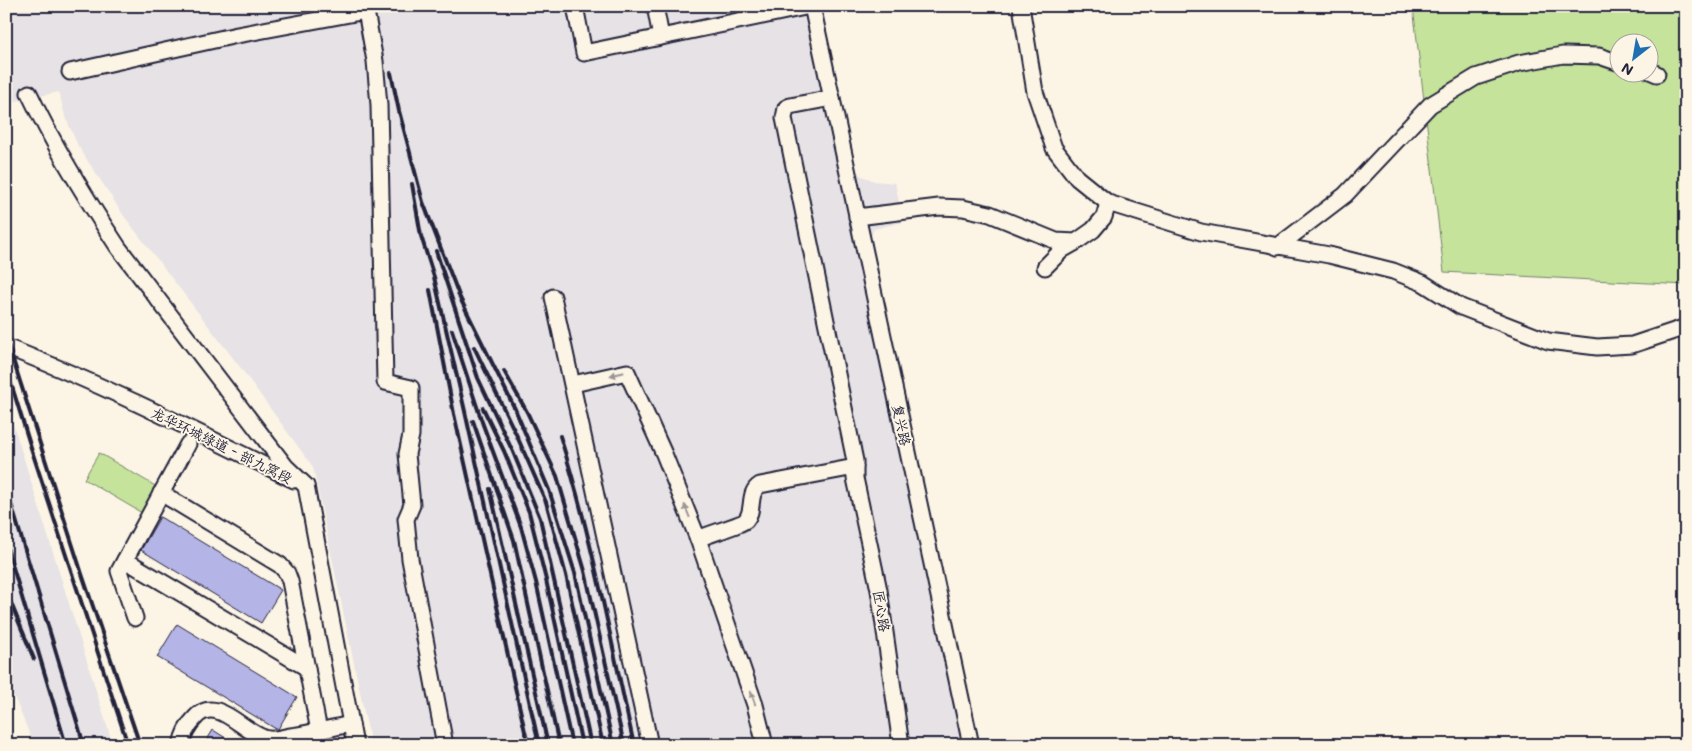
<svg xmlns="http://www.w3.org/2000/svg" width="1692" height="751" font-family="Mali,'LXGW WenKai TC',sans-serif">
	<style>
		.built { fill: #e6e2e5 }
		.green { fill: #c5e39b; stroke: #74826b; fill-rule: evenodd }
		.building { fill: #b4b4e6; stroke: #22223b }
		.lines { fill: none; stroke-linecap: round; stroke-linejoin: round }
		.minor-casing { stroke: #22223b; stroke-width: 19 }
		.minor { stroke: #fcf5e5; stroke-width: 15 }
		.rail { stroke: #22223b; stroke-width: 4 }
		.oneway { fill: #9a9698 }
		.labels { text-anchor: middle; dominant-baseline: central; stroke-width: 4; stroke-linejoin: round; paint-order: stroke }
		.street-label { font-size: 14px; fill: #22223b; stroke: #fcf5e5 }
	</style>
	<rect width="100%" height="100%" fill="#fcf5e5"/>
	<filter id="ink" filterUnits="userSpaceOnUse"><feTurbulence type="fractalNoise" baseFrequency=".02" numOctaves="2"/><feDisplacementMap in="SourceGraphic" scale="10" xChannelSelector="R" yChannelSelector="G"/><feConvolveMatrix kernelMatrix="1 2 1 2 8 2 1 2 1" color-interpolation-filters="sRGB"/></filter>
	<g filter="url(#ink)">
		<g class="built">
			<path d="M6 6H822L853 164 860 175 874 181 895 183 903 222 874 229 870 239 978 745H371L313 467 240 367 124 216 78 146 65 116 59 92 6 103Z"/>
			<path d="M6 401 113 745H34L6 677Z"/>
		</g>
		<g class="green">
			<path d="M1413 6H1686V285L1444 272ZM1620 42H1650V72H1620Z"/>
			<path d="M99 453 157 487 142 513 84 479Z"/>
		</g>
		<g class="building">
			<path d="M160 517 281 590 261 623 141 550Z"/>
			<path d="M177 624 297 697 278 729H276L157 657Z"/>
			<path d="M213 730 237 745H204Z"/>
		</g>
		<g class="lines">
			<g class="minor-casing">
				<g id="minor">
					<path d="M575 6 584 53 810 6"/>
					<path d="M655 6 661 37"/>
					<path d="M812 6 971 745"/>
					<path d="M1021 6 1035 92 1054 148 1077 178 1108 203 1201 232 1329 255 1393 271 1423 283 1461 307 1548 341 1597 347 1632 345 1686 327"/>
					<path d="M1650 71 1657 74"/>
					<path d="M70 72 237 35 366 11 375 61 379 105 385 382 411 388V435L407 454 412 505 406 519 410 559 445 745"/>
					<path d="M29 93C54 146 85 197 118 247L286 467 306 486"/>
					<path d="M832 98 790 106 786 108 784 118 855 461V478L879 590 901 745"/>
					<path d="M857 217 939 207 963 208 990 214 1056 241 1076 242 1093 230 1104 217 1108 203"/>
					<path d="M1277 247 1345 195 1430 105 1476 77 1519 63 1563 55 1599 56 1620 63"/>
					<path d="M1045 267 1062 250 1076 242"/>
					<path d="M553 297 650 745"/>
					<path d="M6 347C105 385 199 433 294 480"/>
					<path d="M573 384 627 372 664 454 698 539 755 705 765 745"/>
					<path d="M306 486 355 745"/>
					<path d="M161 493 280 565 287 573 290 581 319 731"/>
					<path d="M698 539C706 535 743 524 746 520 755 510 747 493 760 485L855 467"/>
					<path d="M125 560 307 668"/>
					<path d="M135 618 119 571 188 444"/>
					<path d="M181 745C183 735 188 725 195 718 217 692 246 737 269 739 276 740 284 737 291 736 311 733 331 728 351 724"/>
				</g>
			</g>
			<use href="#minor" class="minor"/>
			<g class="rail">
				<path d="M391 73 399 111 423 202 460 298 515 409 549 490 575 573 613 745"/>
				<path d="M412 184 421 236 434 277 464 407 539 745"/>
				<path d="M436 251 478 378 513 452 540 518 591 745"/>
				<path d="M430 290 454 414 528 745"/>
				<path d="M452 330 482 422 521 527 536 582 572 745"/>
				<path d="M6 338 82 574 140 745"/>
				<path d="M474 347 516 434 546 502 566 575 603 745"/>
				<path d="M6 367 31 448 128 745"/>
				<path d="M504 371 527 412 557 476 585 571 624 745"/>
				<path d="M483 408 504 451 529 512 546 580 582 745"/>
				<path d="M473 421 514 540 559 745"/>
				<path d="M560 436C592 537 611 642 634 745"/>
				<path d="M6 487 84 745"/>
				<path d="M490 489 548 745"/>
				<path d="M6 544 66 745"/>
				<path d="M6 591 34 659"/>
			</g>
		</g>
		<defs><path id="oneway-solid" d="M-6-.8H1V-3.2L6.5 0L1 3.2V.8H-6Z" transform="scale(1.25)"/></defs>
		<g class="oneway">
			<use href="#oneway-solid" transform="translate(617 374) rotate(167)"/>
			<use href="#oneway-solid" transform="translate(687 511) rotate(-112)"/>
			<use href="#oneway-solid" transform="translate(753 698) rotate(-109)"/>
		</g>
	</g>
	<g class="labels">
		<g class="street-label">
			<text transform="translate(902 425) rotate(78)">复兴路</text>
			<text transform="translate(222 445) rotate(26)">龙华环城绿道 - 部九窝段</text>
			<text transform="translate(882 611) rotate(81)">匠心路</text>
		</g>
	</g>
	<rect width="1692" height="751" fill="none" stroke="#fcf5e5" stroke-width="25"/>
	<rect x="12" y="12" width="1667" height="726" fill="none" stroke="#22223b" stroke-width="2" filter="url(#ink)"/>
	<g transform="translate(1634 58) rotate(211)"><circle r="24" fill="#fcf5e5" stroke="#a5a1a1"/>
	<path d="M0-4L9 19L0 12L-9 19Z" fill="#1f6fb2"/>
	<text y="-8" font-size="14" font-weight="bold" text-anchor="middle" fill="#22223b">N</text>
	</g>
</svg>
